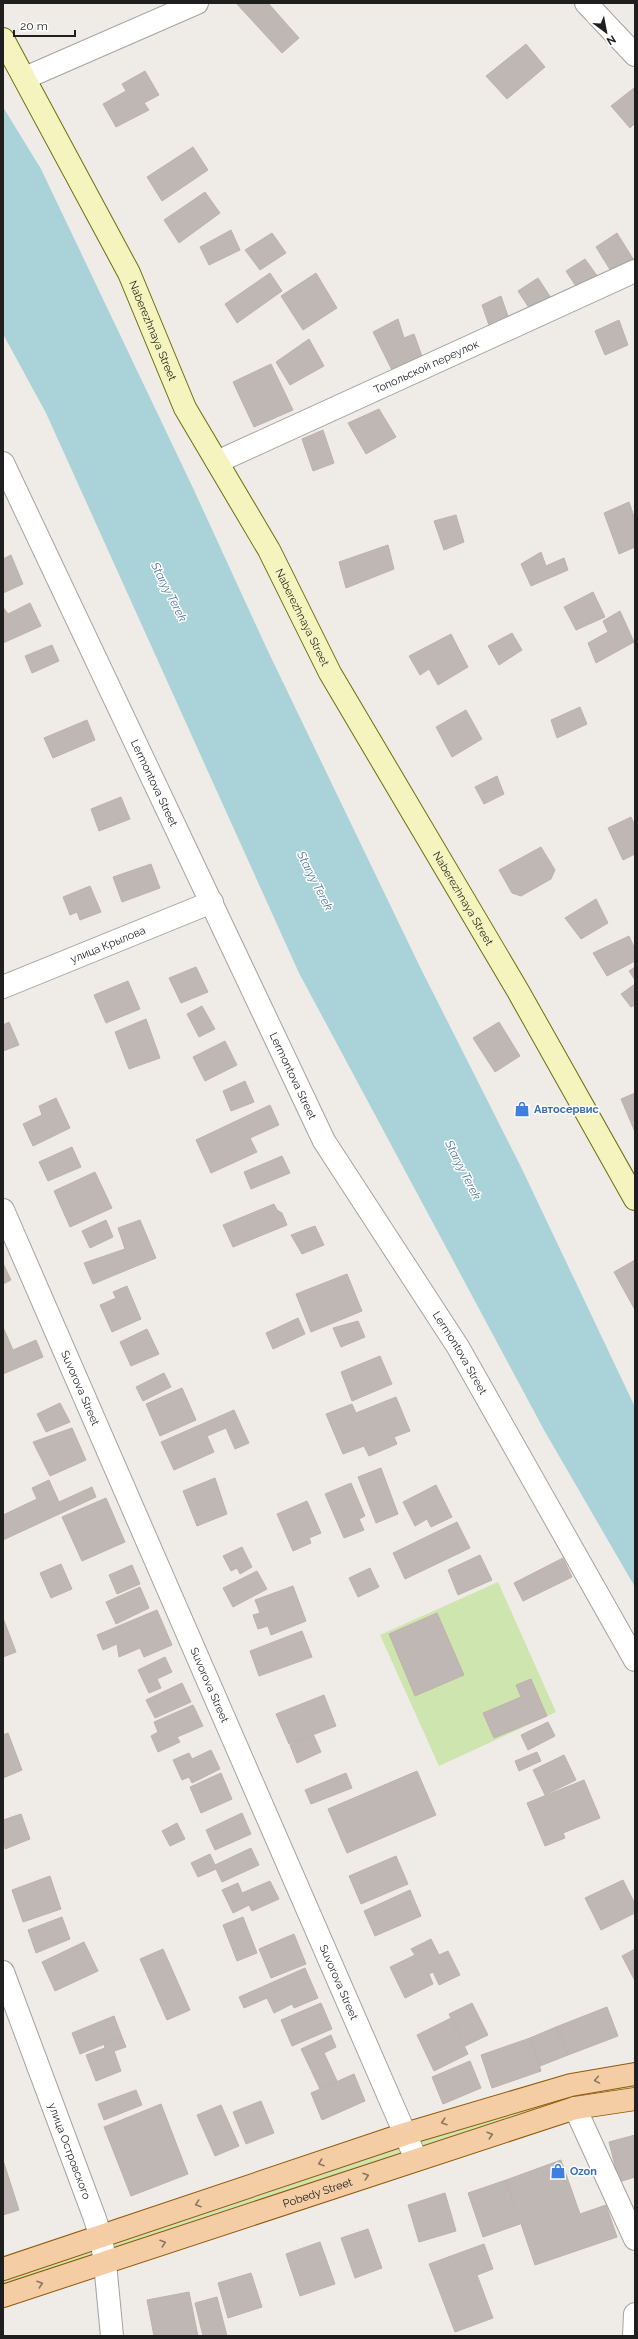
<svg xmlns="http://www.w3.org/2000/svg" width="638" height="2339" font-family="Raleway,sans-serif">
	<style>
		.grass { fill: #cee5b0 }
		.water { fill: #aad2d9 }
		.building { fill: #bfb7b3; stroke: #c0b2a9 }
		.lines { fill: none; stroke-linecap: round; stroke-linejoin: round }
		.minor-casing { stroke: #a3a3a3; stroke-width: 24 }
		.tertiary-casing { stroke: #a3a3a3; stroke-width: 24 }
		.secondary-casing { stroke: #6b6f0d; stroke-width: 24 }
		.primary-casing { stroke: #8f5a0b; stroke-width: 24 }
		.minor { stroke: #fff; stroke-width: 22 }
		.tertiary { stroke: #fff; stroke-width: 22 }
		.secondary { stroke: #f5f4be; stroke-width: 22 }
		.primary { stroke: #f5cda5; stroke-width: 22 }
		.oneway { stroke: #8a7662 }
		.labels { text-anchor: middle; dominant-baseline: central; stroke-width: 3; stroke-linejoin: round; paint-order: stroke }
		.street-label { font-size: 11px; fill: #1f1f1f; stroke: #fff }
		.shop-label { font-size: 11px; font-weight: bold; fill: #366cbe; stroke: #fff; text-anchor: start }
		.water-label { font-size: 12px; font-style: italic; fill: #4c7899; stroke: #fff }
	</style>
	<rect width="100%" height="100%" fill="#efebe6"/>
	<g class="grass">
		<path d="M498 1582 556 1712 439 1766 380 1635Z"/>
		<path d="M635 2081V2091L419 2153 412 2142 571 2092Z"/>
		<path d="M404 2144 409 2155 109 2254 107 2242Z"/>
		<path d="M99 2245 100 2258 3 2290V2276Z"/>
	</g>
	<path class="water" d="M3 107 41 169 193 488 266 647 419 965 521 1167 635 1407V1587L544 1430 299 973 46 413 3 334Z"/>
	<g class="building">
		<path d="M236 3H268L299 38 282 53Z"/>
		<path d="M526 44 545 67 507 99 486 76Z"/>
		<path d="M145 71 159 95 144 103 149 110 116 127 103 104 126 91 122 84Z"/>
		<path d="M634 88 635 123 630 128 611 106Z"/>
		<path d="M193 147 208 170 162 201 147 177Z"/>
		<path d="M205 192 220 213 179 243 164 220Z"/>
		<path d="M231 230 240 250 209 265 200 247Z"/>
		<path d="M272 233 286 253 260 270 245 250Z"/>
		<path d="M617 233 635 262 614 276 596 247Z"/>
		<path d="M585 259 598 277 579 291 566 271Z"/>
		<path d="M270 273 282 291 237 323 225 304Z"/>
		<path d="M316 273 337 308 303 330 281 296Z"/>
		<path d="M538 278 553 301 533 314 518 291Z"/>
		<path d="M501 296 509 319 490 328 482 305Z"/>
		<path d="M398 319 404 338 414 334 423 359 392 370 373 332Z"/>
		<path d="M619 320 628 345 605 355 595 331Z"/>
		<path d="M309 339 324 366 290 385 276 362Z"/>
		<path d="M271 364 293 410 254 427 233 382Z"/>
		<path d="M379 409 396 437 366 454 348 423Z"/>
		<path d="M323 430 334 463 313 471 302 439Z"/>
		<path d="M629 502 635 519V547L619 554 604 513Z"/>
		<path d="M456 515 464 542 444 550 434 521Z"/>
		<path d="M388 545 394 569 346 588 339 562Z"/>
		<path d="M541 552 546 566 564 558 568 570 531 586 521 564Z"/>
		<path d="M11 555 23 584 3 593V559Z"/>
		<path d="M593 592 605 617 576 630 564 607Z"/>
		<path d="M30 603 41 626 3 643V607L8 614Z"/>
		<path d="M620 611 634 642 596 663 588 643 608 632 603 621Z"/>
		<path d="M512 633 522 650 499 665 488 646Z"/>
		<path d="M451 634 468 667 438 685 429 669 420 675 409 656Z"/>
		<path d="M52 645 59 661 32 673 25 656Z"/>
		<path d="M580 707 587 724 557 738 551 720Z"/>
		<path d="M466 710 482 739 452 757 436 727Z"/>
		<path d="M87 720 95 740 53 758 44 738Z"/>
		<path d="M497 776 504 794 484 804 475 787Z"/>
		<path d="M121 797 130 819 99 831 91 809Z"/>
		<path d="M631 817 635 826V854L623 860 608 828Z"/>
		<path d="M541 847 555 870 551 879 521 896 512 893 499 870Z"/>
		<path d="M151 864 160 888 122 902 113 877Z"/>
		<path d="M90 886 101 912 80 920 77 912 70 915 63 897Z"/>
		<path d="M596 899 608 923 581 939 565 918Z"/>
		<path d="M629 936 635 949V961L607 976 593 953Z"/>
		<path d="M196 967 208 992 181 1003 169 978Z"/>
		<path d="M635 967V980L629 971Z"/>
		<path d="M128 981 140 1009 106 1023 94 995Z"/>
		<path d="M635 984V1005L631 1007 621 994Z"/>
		<path d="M202 1006 215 1029 199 1037 187 1014Z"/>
		<path d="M146 1019 160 1058 129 1069 115 1032Z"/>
		<path d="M9 1022 19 1045 3 1051V1025Z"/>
		<path d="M499 1022 520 1056 495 1072 473 1038Z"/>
		<path d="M225 1041 237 1065 205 1081 193 1057Z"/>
		<path d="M245 1081 254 1102 231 1111 223 1091Z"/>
		<path d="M635 1093V1132L621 1099Z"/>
		<path d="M56 1098 70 1128 33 1146 23 1124 42 1115 39 1106Z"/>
		<path d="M270 1105 279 1125 250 1138 257 1152 211 1173 196 1140Z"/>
		<path d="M72 1147 81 1167 48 1181 39 1162Z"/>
		<path d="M282 1156 290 1173 251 1189 244 1172Z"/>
		<path d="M95 1172 112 1208 70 1227 54 1191Z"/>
		<path d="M274 1204 277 1210 282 1213 287 1225 233 1247 223 1225Z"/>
		<path d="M106 1220 113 1237 90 1248 82 1231Z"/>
		<path d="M140 1220 156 1258 93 1284 84 1263 125 1249 118 1228Z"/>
		<path d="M315 1226 324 1245 302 1254 291 1235Z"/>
		<path d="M635 1260V1310L614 1272Z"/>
		<path d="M3 1263 11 1280 3 1284Z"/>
		<path d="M347 1274 362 1311 311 1332 296 1294Z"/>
		<path d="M127 1286 141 1319 112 1332 100 1305 116 1298 113 1292Z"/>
		<path d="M298 1318 305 1334 273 1349 266 1333Z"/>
		<path d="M358 1321 365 1337 341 1347 333 1328Z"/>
		<path d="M3 1327 13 1350 36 1340 43 1357 3 1374Z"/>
		<path d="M147 1329 159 1354 131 1366 120 1342Z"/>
		<path d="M380 1356 392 1384 352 1401 341 1372Z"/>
		<path d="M164 1373 171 1387 143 1401 136 1387Z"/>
		<path d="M182 1388 196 1420 160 1436 146 1404Z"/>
		<path d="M396 1397 410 1431 394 1437 397 1444 369 1456 364 1446 343 1454 326 1414 352 1404 356 1413Z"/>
		<path d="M60 1403 70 1422 46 1432 37 1414Z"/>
		<path d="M234 1410 249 1443 235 1449 226 1428 207 1436 214 1452 174 1470 161 1442Z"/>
		<path d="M72 1428 86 1460 50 1476 33 1442Z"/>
		<path d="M381 1468 398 1514 376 1523 358 1477Z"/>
		<path d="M215 1478 227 1514 197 1526 183 1491Z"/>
		<path d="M49 1480 59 1502 92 1487 96 1497 3 1540V1515L37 1499 32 1488Z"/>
		<path d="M351 1483 365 1516 359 1519 364 1530 344 1538 325 1494Z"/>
		<path d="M436 1485 452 1517 431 1527 427 1519 415 1526 403 1502Z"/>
		<path d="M106 1498 125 1542 82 1561 62 1517Z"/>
		<path d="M307 1501 321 1533 309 1538 311 1543 293 1551 277 1514Z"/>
		<path d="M457 1522 470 1548 405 1579 393 1553Z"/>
		<path d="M242 1547 252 1567 240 1574 237 1568 231 1571 223 1556Z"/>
		<path d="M480 1555 492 1580 458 1595 448 1570Z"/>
		<path d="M563 1558 572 1577 523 1601 514 1583Z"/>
		<path d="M61 1564 72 1589 51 1598 40 1573Z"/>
		<path d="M132 1565 140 1584 117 1594 109 1575Z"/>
		<path d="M370 1568 379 1587 358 1597 349 1578Z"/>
		<path d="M257 1571 267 1589 233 1607 223 1588Z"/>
		<path d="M293 1586 306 1621 271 1635 268 1626 258 1629 253 1615 260 1613 255 1600Z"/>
		<path d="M140 1587 149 1608 116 1624 106 1602Z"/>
		<path d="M157 1610 172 1645 144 1657 140 1648 119 1657 117 1644 103 1650 97 1635Z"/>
		<path d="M437 1613 464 1675 415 1696 389 1634Z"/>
		<path d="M3 1618 16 1652 3 1657Z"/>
		<path d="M302 1631 312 1657 259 1676 250 1651Z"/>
		<path d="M165 1657 172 1672 157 1679 161 1688 149 1693 138 1670Z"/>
		<path d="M531 1679 547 1716 494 1738 483 1713 521 1697 516 1685Z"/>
		<path d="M182 1683 191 1702 155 1718 146 1700Z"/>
		<path d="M324 1695 336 1726 289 1744 276 1714Z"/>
		<path d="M193 1705 203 1726 177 1737 180 1742 158 1752 151 1736 158 1732 154 1722Z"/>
		<path d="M548 1722 555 1736 528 1750 521 1735Z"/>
		<path d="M8 1733 22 1770 3 1778V1735Z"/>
		<path d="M313 1734 321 1752 297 1763 290 1745Z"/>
		<path d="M211 1750 220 1769 192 1783 189 1777 182 1780 173 1760 189 1753 192 1759Z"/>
		<path d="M537 1752 541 1761 519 1771 515 1761Z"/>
		<path d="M564 1755 576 1780 545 1795 533 1770Z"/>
		<path d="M417 1771 436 1815 347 1853 328 1809Z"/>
		<path d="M221 1773 232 1799 201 1813 190 1787Z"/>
		<path d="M346 1773 352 1788 311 1804 305 1790Z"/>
		<path d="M584 1780 600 1818 563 1833 565 1838 545 1846 527 1803Z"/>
		<path d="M242 1813 251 1834 215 1850 206 1830Z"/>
		<path d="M21 1814 30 1839 5 1849 3 1820Z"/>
		<path d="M177 1823 185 1839 170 1846 162 1831Z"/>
		<path d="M251 1848 259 1865 222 1882 216 1869 198 1877 191 1863 210 1854 215 1865Z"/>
		<path d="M396 1856 408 1884 361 1904 349 1876Z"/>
		<path d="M50 1876 61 1909 23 1922 12 1890Z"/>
		<path d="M623 1880 635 1904V1913L601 1930 585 1898Z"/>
		<path d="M270 1881 279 1899 252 1911 249 1905 233 1913 222 1890 238 1883 242 1893Z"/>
		<path d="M410 1890 421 1916 375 1936 364 1911Z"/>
		<path d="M62 1917 70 1939 36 1953 28 1930Z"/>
		<path d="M243 1917 257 1953 237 1961 223 1925Z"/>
		<path d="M294 1934 306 1964 271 1978 259 1949Z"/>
		<path d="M431 1939 439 1955 448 1951 460 1975 439 1985 433 1972 429 1974 433 1984 405 1998 390 1967 415 1955 411 1949Z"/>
		<path d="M84 1942 98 1971 55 1991 42 1962Z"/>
		<path d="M163 1949 190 2010 167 2020 140 1959Z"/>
		<path d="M635 1949V1981L622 1956Z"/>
		<path d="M305 1968 318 1998 294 2008 292 2004 274 2013 267 1998 244 2008 239 1997Z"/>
		<path d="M321 2003 332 2029 292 2046 281 2020Z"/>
		<path d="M472 2003 488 2035 465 2046 449 2014Z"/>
		<path d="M607 2007 618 2036 568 2055 556 2027Z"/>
		<path d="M114 2016 122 2037 80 2054 72 2033Z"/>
		<path d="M451 2018 468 2054 434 2071 417 2035Z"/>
		<path d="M556 2027 568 2055 540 2066 530 2038Z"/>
		<path d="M331 2035 336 2047 324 2053 337 2081 320 2089 301 2049Z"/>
		<path d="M122 2037 126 2047 114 2051 121 2071 96 2081 86 2055 105 2048 104 2044Z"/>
		<path d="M530 2038 541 2071 492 2088 481 2055Z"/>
		<path d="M470 2061 481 2088 443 2104 432 2077Z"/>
		<path d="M354 2074 365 2101 322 2120 311 2093Z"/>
		<path d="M136 2090 142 2105 104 2120 98 2104Z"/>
		<path d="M261 2101 274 2133 246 2144 233 2112Z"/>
		<path d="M161 2104 188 2174 131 2196 104 2127Z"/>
		<path d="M221 2105 239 2146 215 2156 197 2115Z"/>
		<path d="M635 2135V2177L619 2182 609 2142Z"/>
		<path d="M561 2160 580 2214 606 2205 617 2237 535 2265 506 2180Z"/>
		<path d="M4 2163 19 2210 3 2215V2164Z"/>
		<path d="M506 2180 520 2224 483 2237 468 2193Z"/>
		<path d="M445 2193 456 2231 419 2242 408 2205Z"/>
		<path d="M368 2229 382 2268 355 2278 341 2238Z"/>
		<path d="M320 2242 335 2284 300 2296 286 2254Z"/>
		<path d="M484 2244 493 2269 477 2275 493 2318 455 2332 429 2264Z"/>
		<path d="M251 2273 262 2307 228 2318 218 2283Z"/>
		<path d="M189 2292 198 2336H154L147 2300Z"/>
		<path d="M217 2297 227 2336H203L195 2303Z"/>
	</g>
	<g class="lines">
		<g class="minor-casing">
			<g id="minor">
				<path d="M586 3 635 55"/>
				<path id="s1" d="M217 462 635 271"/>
				<path id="s2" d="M3 463 324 1141 458 1347 635 1660"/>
				<path id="s3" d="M3 987 212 902"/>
				<path id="s4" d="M3 1210 416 2159"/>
				<path id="s5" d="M3 1972 94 2216 101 2237 105 2263"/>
				<path d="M575 2108 635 2239"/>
				<path d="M634 2336 635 2314"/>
			</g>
		</g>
		<g class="tertiary-casing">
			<g id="tertiary">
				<path d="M25 78 197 3"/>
				<path d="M105 2263 112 2336"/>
			</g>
		</g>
		<g class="secondary-casing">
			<g id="secondary">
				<path id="s6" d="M3 39 129 273 185 408 269 550 330 673 518 991 635 1199"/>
			</g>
		</g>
		<g class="primary-casing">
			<g id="primary">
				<path d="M3 2269 405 2134 571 2085 635 2074"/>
				<path id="s7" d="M3 2296 575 2108 635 2099"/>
			</g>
		</g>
		<use href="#minor" class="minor"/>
		<use href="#tertiary" class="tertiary"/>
		<use href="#secondary" class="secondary"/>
		<use href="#primary" class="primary"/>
	</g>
	<defs><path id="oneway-chevron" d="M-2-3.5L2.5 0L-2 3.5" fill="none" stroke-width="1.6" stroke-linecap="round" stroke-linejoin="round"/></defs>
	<g class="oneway">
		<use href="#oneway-chevron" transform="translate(597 2080) rotate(170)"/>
		<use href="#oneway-chevron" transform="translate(444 2122) rotate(163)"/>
		<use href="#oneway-chevron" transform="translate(490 2135) rotate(-18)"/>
		<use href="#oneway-chevron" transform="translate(321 2163) rotate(161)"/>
		<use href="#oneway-chevron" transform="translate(366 2176) rotate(-18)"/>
		<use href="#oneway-chevron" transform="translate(198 2204) rotate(161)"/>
		<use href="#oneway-chevron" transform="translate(163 2243) rotate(-18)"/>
		<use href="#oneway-chevron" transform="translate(40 2284) rotate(-18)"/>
	</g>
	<defs>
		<g id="shop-bare" transform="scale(1.2)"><path d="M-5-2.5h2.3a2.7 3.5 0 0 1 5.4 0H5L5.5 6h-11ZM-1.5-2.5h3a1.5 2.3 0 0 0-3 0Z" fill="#3f7fe0" stroke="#fff" stroke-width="2.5" paint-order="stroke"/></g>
	</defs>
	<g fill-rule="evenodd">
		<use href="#shop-bare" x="522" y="1109"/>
		<use href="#shop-bare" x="558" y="2171"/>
	</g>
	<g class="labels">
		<g class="street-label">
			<text stroke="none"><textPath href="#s6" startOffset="328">Naberezhnaya Street</textPath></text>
			<text stroke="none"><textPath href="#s1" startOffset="230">Топольской переулок</textPath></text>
			<text stroke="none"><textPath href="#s6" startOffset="652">Naberezhnaya Street</textPath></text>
			<text stroke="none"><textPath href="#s2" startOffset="354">Lermontova Street</textPath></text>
			<text stroke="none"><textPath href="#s6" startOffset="976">Naberezhnaya Street</textPath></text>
			<text stroke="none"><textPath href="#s3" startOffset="113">улица Крылова</textPath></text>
			<text stroke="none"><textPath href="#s2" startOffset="678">Lermontova Street</textPath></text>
			<text stroke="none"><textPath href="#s2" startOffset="1002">Lermontova Street</textPath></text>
			<text stroke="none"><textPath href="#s4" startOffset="194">Suvorova Street</textPath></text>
			<text stroke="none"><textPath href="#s4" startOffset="518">Suvorova Street</textPath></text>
			<text stroke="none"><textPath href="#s4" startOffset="842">Suvorova Street</textPath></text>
			<text stroke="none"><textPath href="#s5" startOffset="191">улица Островского</textPath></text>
			<text stroke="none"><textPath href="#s7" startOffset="331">Pobedy Street</textPath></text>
		</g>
		<g class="shop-label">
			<text x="534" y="1109">Автосервис</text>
			<text x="570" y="2171">Ozon</text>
		</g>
		<g class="water-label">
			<text transform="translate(169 592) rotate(63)">Staryy Terek</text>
			<text transform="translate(315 881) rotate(63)">Staryy Terek</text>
			<text transform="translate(463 1170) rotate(63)">Staryy Terek</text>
		</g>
	</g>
	<rect width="638" height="2339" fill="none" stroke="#1f1f1f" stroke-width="8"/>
	<g transform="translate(606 32) rotate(148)" stroke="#ffffff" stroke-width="3" paint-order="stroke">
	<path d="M0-3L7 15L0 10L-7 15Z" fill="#1f1f1f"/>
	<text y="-6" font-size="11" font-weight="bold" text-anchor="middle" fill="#1f1f1f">N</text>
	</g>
	<path d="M14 30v6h61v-6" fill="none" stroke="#1f1f1f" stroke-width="2"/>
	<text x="20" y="30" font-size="12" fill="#1f1f1f" stroke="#ffffff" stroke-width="3" paint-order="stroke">20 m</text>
</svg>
